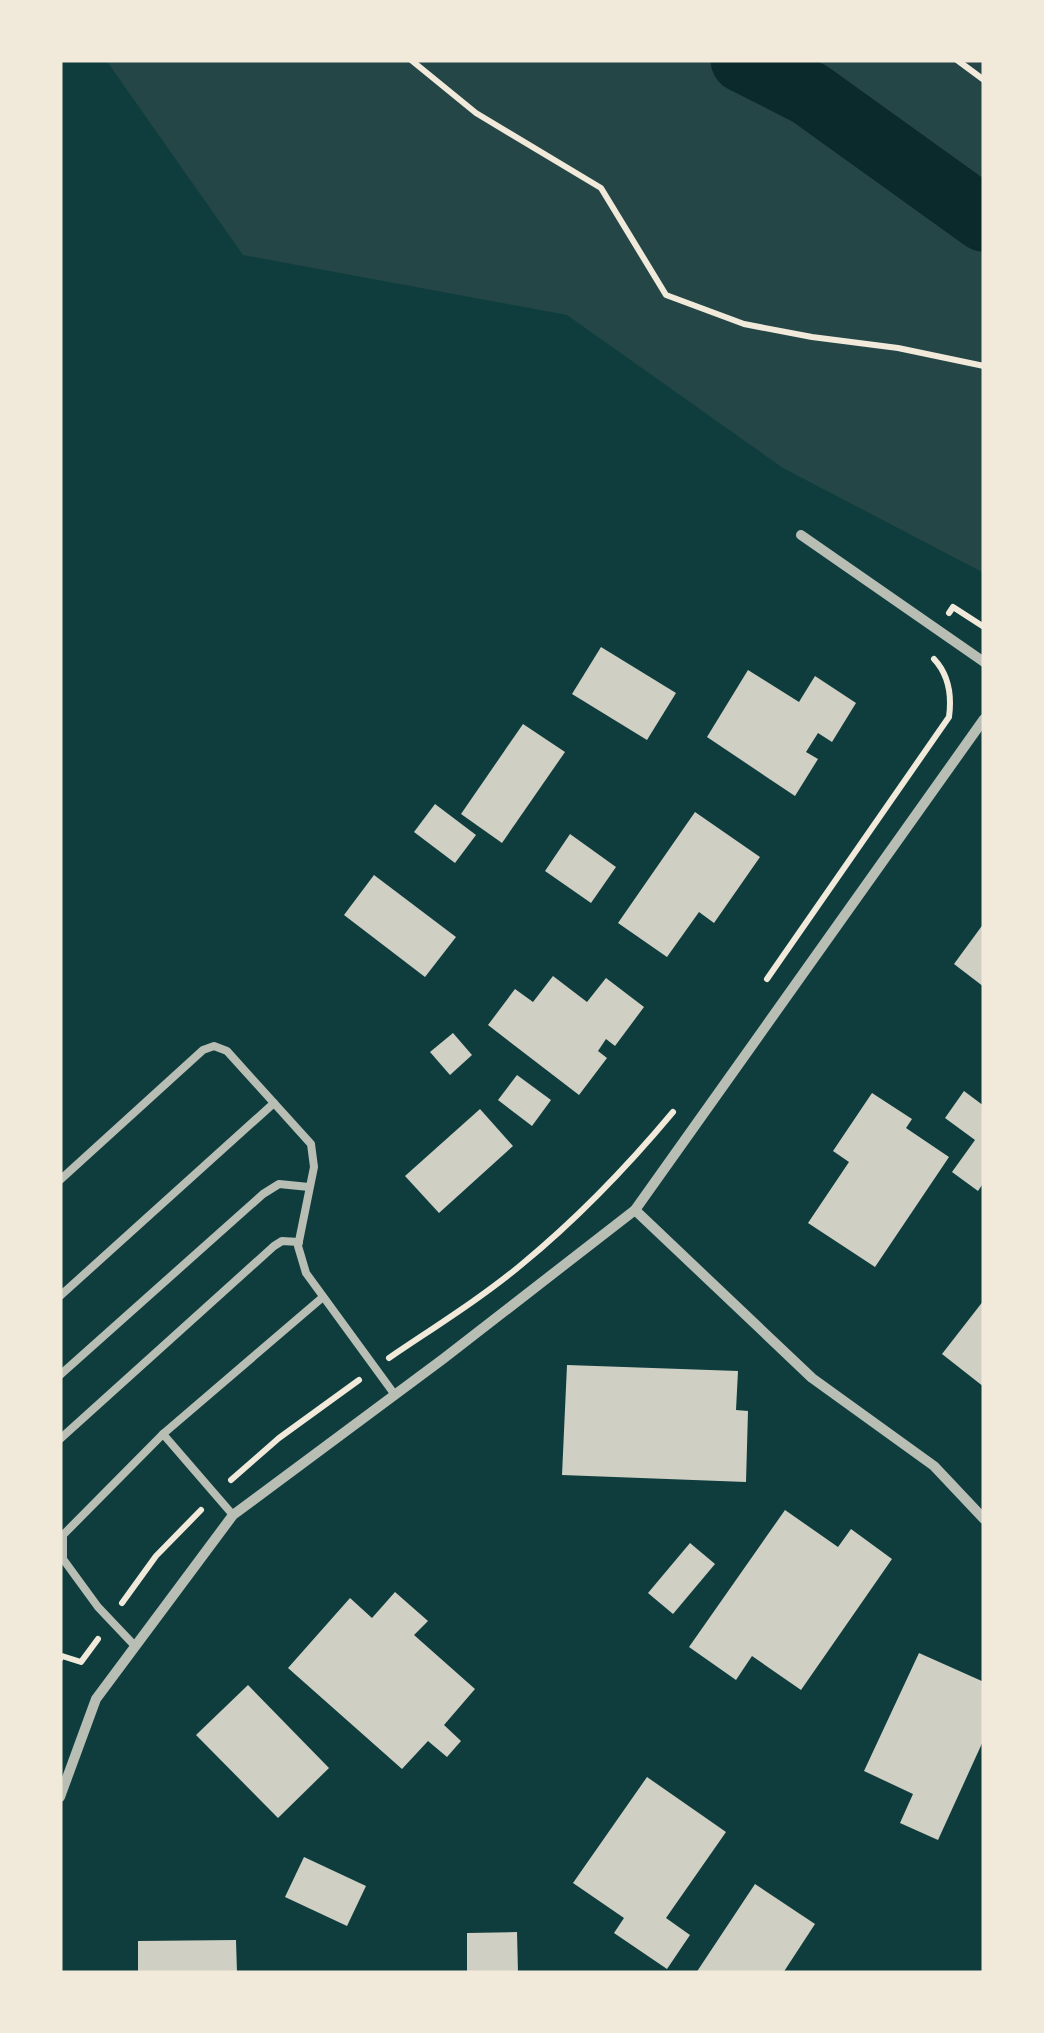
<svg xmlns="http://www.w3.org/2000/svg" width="1044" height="2033" font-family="Montserrat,sans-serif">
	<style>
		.green { fill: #244646 }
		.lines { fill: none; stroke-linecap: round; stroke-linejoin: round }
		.river { stroke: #0a2a2b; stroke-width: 65 }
		.building { fill: #cfcfc3 }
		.path { stroke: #f1e9da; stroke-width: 6 }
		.service { stroke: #b8beb3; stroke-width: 8 }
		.minor { stroke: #b8beb3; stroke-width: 10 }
	</style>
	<rect width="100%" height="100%" fill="#0f3d3e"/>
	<path class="green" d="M106 60H984V573L783 468 567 315 243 255Z"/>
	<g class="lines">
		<path class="river" d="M743 60 810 94 984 219"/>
	</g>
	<g class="building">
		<path d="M601 647 676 693 647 740 572 694Z"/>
		<path d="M748 670 799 702 815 676 856 703 832 742 818 733 806 752 818 759 795 796 707 737Z"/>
		<path d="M523 724 565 752 502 843 461 814Z"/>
		<path d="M435 804 476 835 455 863 414 832Z"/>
		<path d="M695 812 760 857 714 923 699 912 667 957 618 923Z"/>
		<path d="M570 834 616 867 591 903 545 871Z"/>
		<path d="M374 875 456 937 425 977 344 915Z"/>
		<path d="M984 923V987L954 964Z"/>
		<path d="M553 976 587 1002 606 978 644 1007 615 1046 606 1039 598 1051 607 1058 579 1095 488 1025 515 989 533 1002Z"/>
		<path d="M453 1033 472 1055 450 1075 430 1052Z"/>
		<path d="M517 1075 551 1100 532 1126 498 1100Z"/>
		<path d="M964 1091 984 1106V1182L978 1191 952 1172 975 1140 945 1118Z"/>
		<path d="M872 1093 912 1119 906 1128 949 1157 875 1267 808 1223 849 1162 833 1151Z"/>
		<path d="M480 1109 513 1146 439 1213 405 1176Z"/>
		<path d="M984 1300V1387L942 1354Z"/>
		<path d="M567 1365 738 1371 736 1410 748 1411 746 1482 562 1475Z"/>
		<path d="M785 1510 838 1547 851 1529 892 1559 801 1690 752 1656 736 1680 689 1647Z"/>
		<path d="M690 1543 715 1564 673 1614 648 1593Z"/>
		<path d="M395 1592 428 1621 414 1635 475 1689 444 1725 461 1741 447 1757 428 1741 402 1769 288 1668 350 1598 372 1618Z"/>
		<path d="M919 1653 984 1682V1739L938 1840 900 1823 913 1794 864 1771Z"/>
		<path d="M248 1685 329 1768 278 1818 196 1735Z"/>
		<path d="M647 1777 726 1832 666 1918 690 1935 667 1969 614 1933 624 1918 573 1883Z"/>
		<path d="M304 1857 366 1886 347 1926 285 1897Z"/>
		<path d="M755 1884 815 1924 783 1973H696Z"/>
		<path d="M517 1932 518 1973H467V1933Z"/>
		<path d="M236 1940 237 1973H138V1941Z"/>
	</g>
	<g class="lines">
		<g class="path">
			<path d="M411 60 476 113 601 188 666 295 744 324 812 337 898 348 984 366"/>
			<path d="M957 60 984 80"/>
			<path d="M949 613 953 607 984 627"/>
			<path d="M767 979 949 717C952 695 949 675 934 659"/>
			<path d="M389 1358C433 1328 480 1299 521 1265 577 1219 627 1167 673 1112"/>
			<path d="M231 1480 279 1438 359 1380"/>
			<path d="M122 1603 156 1556 201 1510"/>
			<path d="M60 1659 62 1656 81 1662 98 1639"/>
		</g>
		<g class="service">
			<path d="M60 1180 203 1050 214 1046 227 1051 311 1144 314 1167 298 1246 306 1273 395 1395"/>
			<path d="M60 1296 274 1103"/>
			<path d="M60 1375 263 1194 279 1184 309 1187"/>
			<path d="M163 1434 233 1515"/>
			<path d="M60 1439 274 1246 282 1241 299 1242"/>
			<path d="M135 1646 98 1607 63 1559V1535L163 1434 323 1297"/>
		</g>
		<g class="minor">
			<path d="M801 535 984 662"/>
			<path d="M635 1210 812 1378 934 1466 984 1519"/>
			<path d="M60 1797 96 1699 233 1515 443 1359 635 1210 984 719"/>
		</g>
	</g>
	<rect width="1044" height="2033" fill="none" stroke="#f1e9da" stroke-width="125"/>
</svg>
